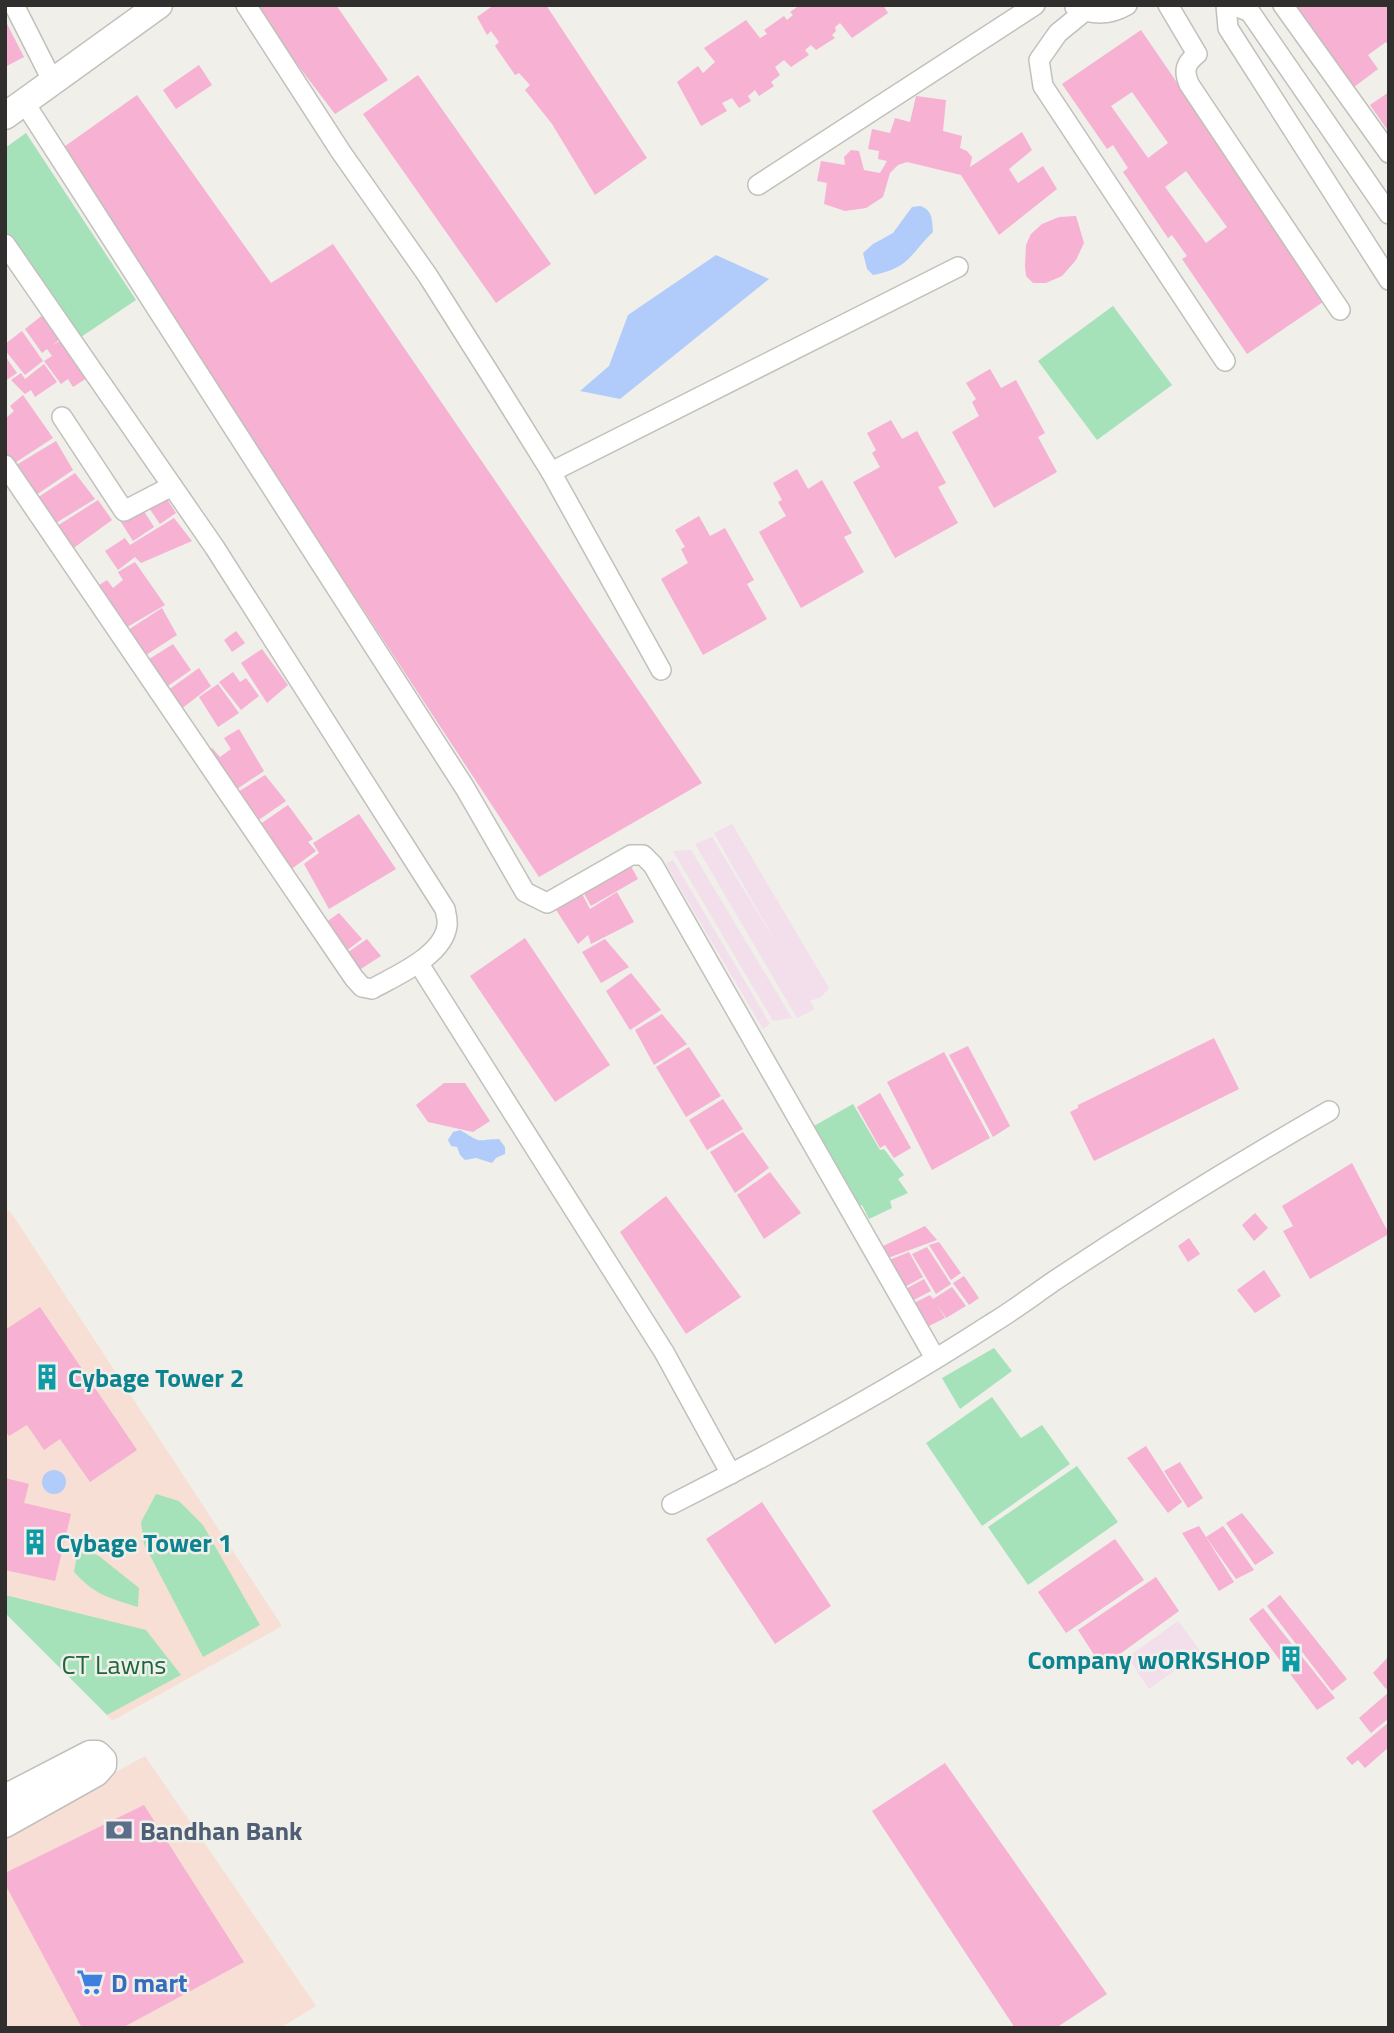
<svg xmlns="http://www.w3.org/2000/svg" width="1394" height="2033" font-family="'Titillium Web',sans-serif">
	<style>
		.commercial { fill: #f7dfd5 }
		.industrial { fill: #f3deec }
		.green { fill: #a5e2ba }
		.water { fill: #b1ccfb }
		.building { fill: #f6b1d3; fill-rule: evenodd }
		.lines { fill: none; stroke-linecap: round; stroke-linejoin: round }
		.street-casing { stroke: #c1c0bb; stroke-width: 22 }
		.secondary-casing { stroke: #c1c0bb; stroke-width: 29 }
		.street { stroke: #fff; stroke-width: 19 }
		.secondary { stroke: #fff; stroke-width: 26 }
		.labels { text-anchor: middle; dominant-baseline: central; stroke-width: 5; stroke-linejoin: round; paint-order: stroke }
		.culture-label { font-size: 26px; font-weight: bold; fill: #0d838f; stroke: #f0efea; text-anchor: start }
		.park-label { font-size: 26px; fill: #1d673f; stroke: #f0efea }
		.service-label { font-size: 26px; font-weight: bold; fill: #4e5e75; stroke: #f0efea; text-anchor: start }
		.shop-label { font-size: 26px; font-weight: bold; fill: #366cbe; stroke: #f0efea; text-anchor: start }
	</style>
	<rect width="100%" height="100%" fill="#f0efea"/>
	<g class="commercial">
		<path d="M5 1210 10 1211 282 1626 112 1721 5 1600Z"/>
		<path d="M145 1756 316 2006 280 2028H5V1833Z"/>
	</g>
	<g class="industrial">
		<path d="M732 824 829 988 821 997 810 1001 815 1009 797 1018 695 844 712 837 779 948 714 833Z"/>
		<path d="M691 850 792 1018 773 1021 673 851Z"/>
		<path d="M673 860 770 1024 763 1029 666 864Z"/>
		<path d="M1178 1621 1201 1652 1149 1689 1128 1657Z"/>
	</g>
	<g class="green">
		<path d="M26 133 136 300 81 337 5 234V148Z"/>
		<path d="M1113 306 1172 385 1097 440 1038 361Z"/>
		<path d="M853 1104 880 1150 884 1149 904 1175 898 1179 908 1193 890 1201 892 1208 869 1219 862 1205 858 1206 812 1127Z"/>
		<path d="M994 1348 1012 1371 960 1409 942 1378Z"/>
		<path d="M992 1397 1021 1438 1042 1425 1070 1464 982 1526 926 1443Z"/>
		<path d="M1077 1466 1118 1522 1028 1585 988 1527Z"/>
		<path d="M156 1494 179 1501 203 1525 260 1625 203 1657 144 1544 141 1522Z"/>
		<path d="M78 1548 99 1556 139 1588 138 1607C109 1598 95 1595 74 1572Z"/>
		<path d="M5 1595 146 1630 181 1675 107 1715 5 1613Z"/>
	</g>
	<g class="water">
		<path d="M920 206C933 210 932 220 933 232 909 255 910 268 873 275L867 269 863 253 873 244 893 233 912 207Z"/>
		<path d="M716 255 769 279 620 399 580 391 609 366 628 315Z"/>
		<path d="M460 1130C484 1144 473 1140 499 1139L505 1147V1154L496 1158 492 1163 476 1158 465 1160 460 1155 457 1147 451 1146 448 1140 453 1132Z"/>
		<circle cx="54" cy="1482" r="12"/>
	</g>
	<g class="building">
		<path d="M252 5H336L388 80 335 114Z"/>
		<path d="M494 5H546L647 158 595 195 552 124 525 90 530 85 519 73 515 75 495 46 499 42 491 31 487 35 477 17Z"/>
		<path d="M800 5H883L888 13 852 38 840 23 835 27 836 31 832 35 835 38 816 50 811 45 805 50 809 55 791 67 784 60 775 67 780 75 771 82 774 86 759 96 755 90 748 96 751 101 739 108 732 98 722 103 727 111 701 126 677 82 698 66 703 73 715 62 704 48 746 20 760 38 767 34 764 30 784 16 787 20 793 15 790 12Z"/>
		<path d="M1295 5H1389V46L1386 42 1368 55 1378 69 1354 87Z"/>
		<path d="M5 20 24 57 5 67Z"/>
		<path d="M1141 30 1326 300 1247 354 1182 259 1187 256 1172 235 1168 238 1123 172 1128 168 1113 145 1107 149 1062 84ZM1132 92 1168 143 1148 158 1111 106ZM1186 171 1227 227 1206 243 1165 187Z"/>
		<path d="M199 65 212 85 176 109 163 90Z"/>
		<path d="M418 75 551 264 496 303 363 114Z"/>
		<path d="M1389 92V132L1370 105Z"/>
		<path d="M137 95 271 283 333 244 702 783 539 877 61 149Z"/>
		<path d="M916 96 946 100 943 131 962 136 960 148 967 151 972 157 970 167 1022 132 1032 150 1009 169 1018 183 1043 166 1057 189 999 235 961 175 907 162 898 165 890 173 883 197 866 208 845 211 824 204 827 183 817 181 821 161 845 165 844 157 851 150 859 151 864 170 880 173 887 161 878 159 879 151 868 149 872 129 890 133 895 118 910 122Z"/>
		<path d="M1076 216 1084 243 1076 260 1062 276 1046 283H1033L1026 276 1025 266 1026 245 1031 234 1042 224 1059 217Z"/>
		<path d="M44 314 61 338 53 345 61 340 87 378 73 387 68 379 61 384 44 361 52 356 47 349 42 353 25 329Z"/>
		<path d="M22 331 43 361 25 375 5 350V344Z"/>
		<path d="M5 356 17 373 5 381Z"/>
		<path d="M44 364 57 382 35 397 31 390 25 394 11 380 21 373 25 379Z"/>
		<path d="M990 369 1001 388 1016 380 1045 433 1038 437 1057 472 994 508 952 432 979 416 972 402 976 399 966 383Z"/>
		<path d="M23 395 53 438 10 466 5 458V419L14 411 10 406Z"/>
		<path d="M891 420 902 439 917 431 946 483 938 487 958 523 895 558 853 482 880 467 872 453 876 450 867 433Z"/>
		<path d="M56 441 73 470 33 497 13 467Z"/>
		<path d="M797 469 808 489 822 480 852 533 844 537 864 572 801 608 759 532 786 516 778 502 782 500 773 483Z"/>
		<path d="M75 473 95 499 51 526 34 500Z"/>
		<path d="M163 493 176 513 160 524 145 502Z"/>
		<path d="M98 500 112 520 68 552 54 528Z"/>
		<path d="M140 505 154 527 133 541 119 519Z"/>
		<path d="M699 516 710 536 725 528 754 580 747 584 767 619 703 655 661 579 688 563 681 549 685 547 675 530Z"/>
		<path d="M174 518 192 541 141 563 135 557 118 570 105 551 125 538 130 545Z"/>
		<path d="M135 562 165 605 122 630 93 589 107 580 113 588 123 580 118 572Z"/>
		<path d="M162 608 177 635 143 657 125 632Z"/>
		<path d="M236 631 245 643 232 652 224 640Z"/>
		<path d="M173 644 191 670 165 688 146 661Z"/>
		<path d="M262 649 288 685 267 703 241 663Z"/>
		<path d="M199 668 211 686 176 713 164 693Z"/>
		<path d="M233 672 240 682 246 678 259 696 241 710 219 682Z"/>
		<path d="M218 684 239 713 218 727 199 697Z"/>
		<path d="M239 729 264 771 231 793 205 753 212 748 220 757 231 749 224 738Z"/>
		<path d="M265 775 286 801 253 824 233 795Z"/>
		<path d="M288 805 313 839 308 842 316 851 286 873 256 827Z"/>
		<path d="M359 814 396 869 329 909 304 864 319 853 313 843Z"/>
		<path d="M628 861 638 879 591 906 582 890Z"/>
		<path d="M579 888 590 909 617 892 634 922 591 944 588 935 578 944 553 905Z"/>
		<path d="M339 913 362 939 342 954 322 925Z"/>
		<path d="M525 938 610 1065 555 1102 470 976Z"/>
		<path d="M367 939 381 956 356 972 344 955Z"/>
		<path d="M605 939 629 967 601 983 582 952Z"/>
		<path d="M631 973 661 1010 630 1030 606 991Z"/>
		<path d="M662 1014 687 1044 654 1065 635 1030Z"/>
		<path d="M1214 1038 1239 1089 1094 1161 1070 1112 1078 1108V1105Z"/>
		<path d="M968 1046 1010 1126 993 1137 949 1055Z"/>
		<path d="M689 1047 721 1096 686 1117 656 1067Z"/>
		<path d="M944 1052 990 1138 932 1170 887 1082Z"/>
		<path d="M444 1083H465L490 1121 473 1132 428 1122 416 1105Z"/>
		<path d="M880 1093 911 1148 894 1158 885 1145 880 1148 857 1107Z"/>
		<path d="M723 1099 743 1129 707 1150 689 1120Z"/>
		<path d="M743 1132 769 1168 735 1193 710 1152Z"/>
		<path d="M1352 1163 1389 1234 1310 1279 1283 1231 1293 1226 1282 1206Z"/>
		<path d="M770 1172 801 1213 764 1239 737 1195Z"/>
		<path d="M666 1196 741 1297 686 1334 620 1232Z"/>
		<path d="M1255 1213 1268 1228 1254 1241 1242 1225Z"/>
		<path d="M925 1226 937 1240 885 1259 879 1248Z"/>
		<path d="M1189 1238 1200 1254 1188 1262 1178 1246Z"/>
		<path d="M939 1242 961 1273 951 1280 929 1245Z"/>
		<path d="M927 1247 951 1284 936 1294 912 1254Z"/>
		<path d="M909 1252 923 1277 901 1289 887 1261Z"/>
		<path d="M1264 1270 1281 1296 1255 1313 1237 1290Z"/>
		<path d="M964 1276 979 1298 969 1305 953 1283Z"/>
		<path d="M924 1279 931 1291 910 1302 902 1291Z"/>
		<path d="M952 1287 966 1306 946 1318 937 1304 945 1318 923 1329 910 1305 930 1295 933 1299Z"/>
		<path d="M40 1307 137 1450 90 1482 60 1439 44 1450 27 1425 9 1436 5 1430V1330Z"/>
		<path d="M1146 1446 1182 1502 1168 1513 1127 1458Z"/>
		<path d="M1180 1462 1203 1498 1188 1508 1164 1471Z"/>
		<path d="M5 1478 29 1484 24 1503 71 1514 55 1581 5 1570Z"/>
		<path d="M762 1502 831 1606 775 1644 706 1539Z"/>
		<path d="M1242 1513 1274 1553 1255 1565 1226 1523Z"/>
		<path d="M1199 1526 1234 1582 1219 1591 1182 1533Z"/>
		<path d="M1223 1526 1254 1570 1236 1579 1206 1537Z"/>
		<path d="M1115 1539 1144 1580 1066 1633 1038 1592Z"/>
		<path d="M1156 1577 1179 1611 1102 1667 1078 1630Z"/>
		<path d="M1280 1595 1347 1679 1332 1691 1267 1606Z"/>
		<path d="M1263 1608 1335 1698 1317 1710 1249 1619Z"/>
		<path d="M1389 1656V1687L1386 1689 1373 1673Z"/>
		<path d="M1389 1692V1718L1371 1733 1359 1718Z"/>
		<path d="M1389 1722V1747L1365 1768 1358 1760 1352 1765 1346 1758Z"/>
		<path d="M945 1763 1107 1994 1056 2028H1015L872 1811Z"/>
		<path d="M144 1805 244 1962 122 2028H82L5 1884V1873Z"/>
	</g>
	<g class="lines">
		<g class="street-casing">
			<g id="street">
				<path d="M14 5 53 82"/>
				<path d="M246 5 341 152 428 276 495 382 551 472 661 670"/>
				<path d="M1168 5 1197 54C1186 63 1183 70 1189 84L1340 310"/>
				<path d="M1226 5 1228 28 1389 280"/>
				<path d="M1233 5 1250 12 1389 214"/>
				<path d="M1283 5 1389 153"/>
				<path d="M1075 7C1094 16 1110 15 1127 5"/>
				<path d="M1085 11 1058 33 1039 60 1043 86 1225 361"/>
				<path d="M24 102 465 788 525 892 547 903 631 855H643L653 865 935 1358"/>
				<path d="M758 185 1035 5"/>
				<path d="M5 244 215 548 445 909C446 914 448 921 447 926 443 956 395 976 372 989L362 987 354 978 5 465"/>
				<path d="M62 417 124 511 172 486"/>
				<path d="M551 472 958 267"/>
				<path d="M419 964 664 1352 731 1474"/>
				<path d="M672 1504C781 1449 889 1390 991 1324 1014 1310 1035 1294 1057 1279 1146 1220 1237 1164 1329 1111"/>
			</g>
		</g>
		<g class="secondary-casing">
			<g id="secondary">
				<path d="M5 116 159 5"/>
				<path d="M5 1798 90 1754H97L103 1760V1765L96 1773 5 1824"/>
			</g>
		</g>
		<use href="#street" class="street"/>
		<use href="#secondary" class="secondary"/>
	</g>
	<defs>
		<g id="building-bare" transform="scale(2.1)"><path d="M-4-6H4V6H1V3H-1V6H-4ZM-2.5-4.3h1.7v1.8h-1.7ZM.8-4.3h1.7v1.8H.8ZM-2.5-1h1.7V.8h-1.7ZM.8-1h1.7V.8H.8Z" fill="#0f9aa8" stroke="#f0efea" stroke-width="2.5" paint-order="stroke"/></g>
		<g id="bank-bare" transform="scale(2.1)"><path d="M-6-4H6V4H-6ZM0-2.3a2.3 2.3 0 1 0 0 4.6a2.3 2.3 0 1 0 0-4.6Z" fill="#5c6f8a" stroke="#f0efea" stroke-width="2.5" paint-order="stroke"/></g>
		<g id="supermarket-bare" transform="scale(2.1)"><path d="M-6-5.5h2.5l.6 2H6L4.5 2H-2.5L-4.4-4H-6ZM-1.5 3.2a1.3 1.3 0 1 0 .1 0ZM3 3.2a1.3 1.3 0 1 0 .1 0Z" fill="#3f7fe0" stroke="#f0efea" stroke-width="2.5" paint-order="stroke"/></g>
	</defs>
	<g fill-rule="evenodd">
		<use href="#building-bare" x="47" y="1377"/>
		<use href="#building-bare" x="35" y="1542"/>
		<use href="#building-bare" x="1291" y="1659"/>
		<use href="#bank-bare" x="119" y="1830"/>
		<use href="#supermarket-bare" x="90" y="1982"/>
	</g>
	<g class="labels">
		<g class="culture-label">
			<text x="68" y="1377">Cybage Tower 2</text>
			<text x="56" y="1542">Cybage Tower 1</text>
			<text x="1270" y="1659" text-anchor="end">Company wORKSHOP</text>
		</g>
		<g class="park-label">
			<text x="114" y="1664">CT Lawns</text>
		</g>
		<g class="service-label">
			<text x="140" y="1830">Bandhan Bank</text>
		</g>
		<g class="shop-label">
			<text x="111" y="1982">D mart</text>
		</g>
	</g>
	<rect width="1394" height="2033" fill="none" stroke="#302f2e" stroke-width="14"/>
</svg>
